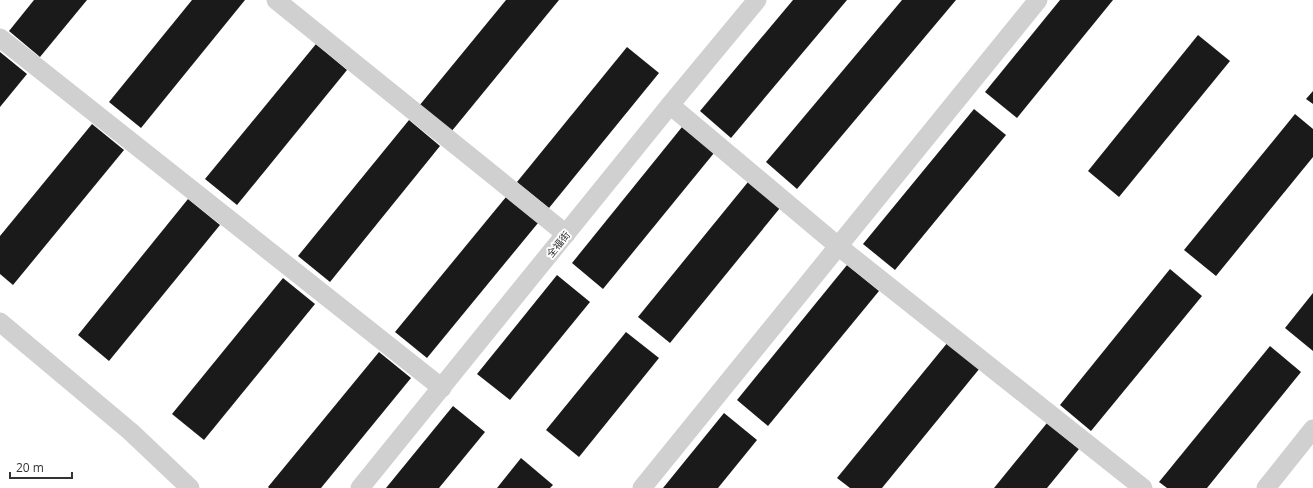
<svg xmlns="http://www.w3.org/2000/svg" width="1313" height="488" font-family="'Open Sans','Noto Sans SC',sans-serif">
	<style>
		.building { fill: #1a1a1a }
		.lines { fill: none; stroke-linecap: round; stroke-linejoin: round }
		.street { stroke: #d0d0d0; stroke-width: 19 }
		.labels { text-anchor: middle; dominant-baseline: central; stroke-width: 4; stroke-linejoin: round; paint-order: stroke }
		.street-label { font-size: 10px; fill: #333; stroke: #fff }
	</style>
	<rect width="100%" height="100%" fill="#fff"/>
	<g class="building">
		<path d="M34 0H87L40 57 9 31Z"/>
		<path d="M192 0H245L141 128 109 102Z"/>
		<path d="M506 0H559L451 132 419 106Z"/>
		<path d="M793 0H847L731 138 700 111Z"/>
		<path d="M902 0H956L797 189 766 162Z"/>
		<path d="M1060 0H1113L1017 118 985 92Z"/>
		<path d="M1198 35 1230 61 1119 197 1088 171Z"/>
		<path d="M316 44 347 70 237 205 205 179Z"/>
		<path d="M627 47 659 73 549 208 517 182Z"/>
		<path d="M0 52 27 74 0 107Z"/>
		<path d="M1313 91V104L1306 99Z"/>
		<path d="M974 109 1006 135 895 270 863 244Z"/>
		<path d="M1295 114 1313 129V157L1216 276 1184 250Z"/>
		<path d="M409 120 440 146 330 282 298 256Z"/>
		<path d="M92 124 124 150 13 285 0 274V236Z"/>
		<path d="M682 127 714 153 603 289 572 263Z"/>
		<path d="M748 182 780 208 670 343 638 317Z"/>
		<path d="M506 197 538 223 427 358 395 332Z"/>
		<path d="M188 199 220 225 109 361 78 335Z"/>
		<path d="M847 265 879 291 768 426 737 400Z"/>
		<path d="M1170 269 1202 296 1091 431 1060 405Z"/>
		<path d="M557 275 590 302 510 400 477 374Z"/>
		<path d="M283 278 315 304 204 440 172 414Z"/>
		<path d="M1313 293V351L1285 328Z"/>
		<path d="M626 332 659 358 579 457 546 430Z"/>
		<path d="M948 342 980 368 882 488H850L837 478Z"/>
		<path d="M1270 346 1301 372 1207 488H1167L1159 482Z"/>
		<path d="M379 352 411 378 321 488H269L268 487Z"/>
		<path d="M453 406 485 432 439 488H386Z"/>
		<path d="M724 413 757 440 718 488H663Z"/>
		<path d="M1047 423 1079 449 1047 488H994Z"/>
		<path d="M521 458 553 485 550 488H497Z"/>
	</g>
	<g class="lines">
		<g class="street">
			<path d="M276 0 566 234"/>
			<path d="M0 38 442 388"/>
			<path d="M670 105 838 246 1143 488"/>
			<path d="M0 322 131 432 190 488"/>
			<path d="M360 488 670 105 757 0"/>
			<path d="M642 488 1038 0"/>
			<path d="M1266 488 1313 429"/>
		</g>
	</g>
	<g class="labels">
		<g class="street-label">
			<text transform="translate(558 244) rotate(-51)">全福街</text>
		</g>
	</g>
	<path d="M10 472v6h62v-6" fill="none" stroke="#333333" stroke-width="2"/>
	<text x="16" y="472" font-size="12" fill="#333333" stroke="#ffffff" stroke-width="3" paint-order="stroke">20 m</text>
</svg>
